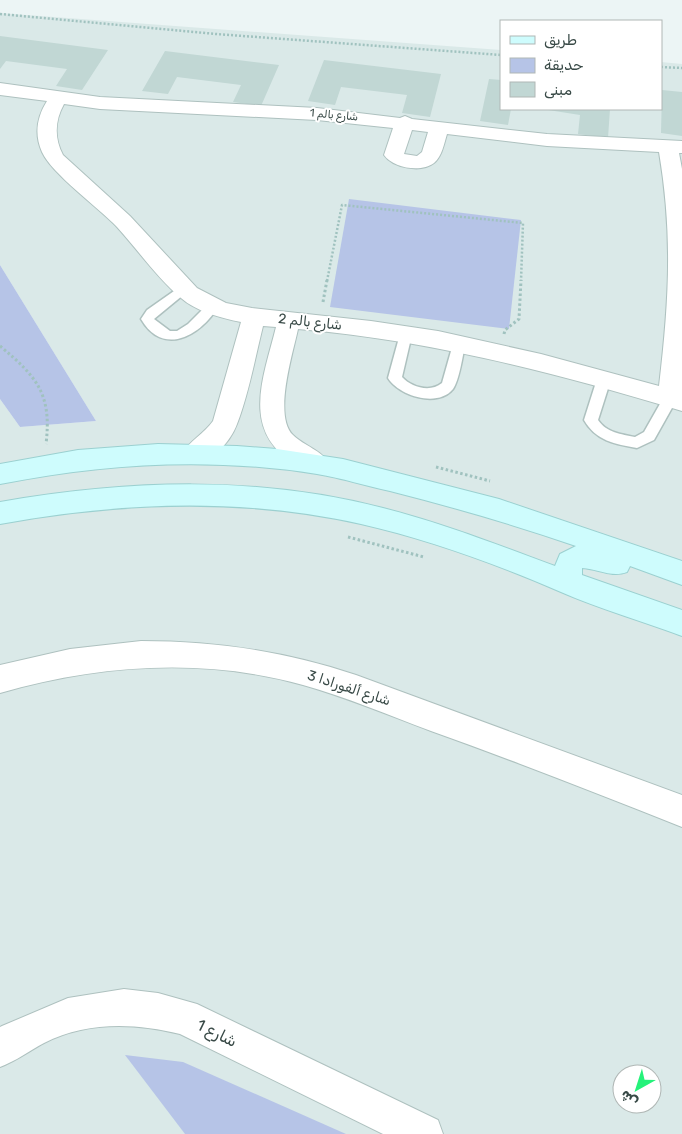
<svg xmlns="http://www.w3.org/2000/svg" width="682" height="1134" font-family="Rubik,'Noto Sans Arabic',sans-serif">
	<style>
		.residential { fill: #dae9e8; fill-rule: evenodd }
		.green { fill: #b6c4e7 }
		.building { fill: #c1d7d4 }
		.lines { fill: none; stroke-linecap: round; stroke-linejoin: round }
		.lane-casing { stroke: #aec1bf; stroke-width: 3 }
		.street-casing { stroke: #aec1bf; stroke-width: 2 }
		.secondary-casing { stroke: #9bd0d0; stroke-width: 2 }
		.path-far1 { stroke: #a0c2bf; stroke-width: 2.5; stroke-dasharray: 2 2; stroke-linecap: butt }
		.path { stroke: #a0c2bf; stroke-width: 3; stroke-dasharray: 2.5 2.5; stroke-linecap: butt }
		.lane { fill: #fff; fill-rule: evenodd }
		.street { fill: #fff; fill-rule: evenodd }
		.secondary { fill: #cefcfd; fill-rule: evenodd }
		.labels { text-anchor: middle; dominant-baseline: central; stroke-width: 4; stroke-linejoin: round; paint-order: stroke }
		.far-street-label { font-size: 11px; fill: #394a47; stroke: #fff }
		.street-label { font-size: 14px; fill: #394a47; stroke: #fff }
		.near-street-label { font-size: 16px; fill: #394a47; stroke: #fff }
	</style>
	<rect width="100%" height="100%" fill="#ecf5f5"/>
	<path class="residential" d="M0 13 501 50V109H661V62L682 64V1134H0V399L20 427 96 421 0 265ZM622 1074H652V1104H622Z"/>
	<g class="green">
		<path d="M349 199 521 220 509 329 330 307Z"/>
		<path d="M0 265 96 421 20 427 0 399Z"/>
		<path d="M125 1055 183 1062 346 1134H185Z"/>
	</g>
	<g class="building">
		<path d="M0 36 108 50 82 90 56 86 67 69 6 61 0 69Z"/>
		<path d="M165 51 279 65 261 106 233 102 241 85 177 77 168 94 142 91Z"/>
		<path d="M324 60 441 74 430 117 402 113 407 95 341 87 335 105 308 101Z"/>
		<path d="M489 79 501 80V109H511L508 125 480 121Z"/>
		<path d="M662 90 682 92V136L661 133Z"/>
		<path d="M542 109H610L608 138 578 134 580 115Z"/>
	</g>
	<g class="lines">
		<g class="lane-casing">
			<g id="lane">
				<path d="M184 284 190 288 188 291 154 319 170 331H177L188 324 208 304 212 303 218 307C200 336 163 357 141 319L147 310Z"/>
				<path d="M406 329 412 334 402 377C411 387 430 393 442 383L453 344 455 341H463L465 344C463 355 459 381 453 389 438 408 399 396 388 378L400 334Z"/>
				<path d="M604 374 611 379 598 420C607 433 621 434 635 437L644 432 665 395H675L677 399 654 440 637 448C615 444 596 441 584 420L597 379Z"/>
			</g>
		</g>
		<g class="street-casing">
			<g id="street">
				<path d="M0 83 100 97 317 108 400 118 405 116 412 119 547 134 682 141V153H679L682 169V411C557 373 429 340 298 329 293 353 273 416 293 435 304 446 322 450 329 464L325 471C312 476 305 470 294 463 240 430 264 376 276 327L263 326C255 358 249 393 237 424 230 443 208 468 186 461L182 454C189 441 204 434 213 421L241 322C221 318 197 312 181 298 158 279 138 250 117 227 98 207 52 174 42 152 34 134 37 117 47 101L0 95ZM64 104 100 109 317 120 393 128 384 155C393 168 421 173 434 163 442 156 444 144 447 134L547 146 659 152C673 235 669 302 659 386L541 354 438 331 371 321 252 308 226 303 197 288 130 216 63 155C54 138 55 120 64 104ZM412 130 428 132 422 152 417 156 404 154Z"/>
				<path d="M141 641C216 641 285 651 356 675L682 795V827C599 794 515 761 431 731 388 715 346 697 303 685 203 657 98 665 0 693V665L70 649Z"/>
				<path d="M124 989 158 993 197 1004 438 1120 443 1134H383L180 1034C135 1023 87 1021 44 1043 29 1051 16 1061 0 1067V1027L2 1026 68 998Z"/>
			</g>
		</g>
		<g class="secondary-casing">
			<path id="secondary" d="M158 444 237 446 277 449 343 459 499 499 682 561V585L630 566 627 572C612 578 598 569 582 568V575L682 610V636C642 621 600 609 561 592 499 565 427 539 361 524 241 497 120 502 0 524V502C127 480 257 475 383 508 442 523 498 545 555 566L560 554 576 546C515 525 453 507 390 491 366 486 342 478 317 474 211 457 105 463 0 484V464L78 450Z"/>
		</g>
		<g class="path-far1">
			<path d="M0 14 216 34 501 55"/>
			<path d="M661 67 682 68"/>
			<path d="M327 281 342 205 523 223 521 281"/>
		</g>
		<g class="path">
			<path d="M323 302 327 280"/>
			<path d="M504 334 505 330 519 319 521 280"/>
			<path d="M0 346C37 377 52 394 46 444"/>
			<path d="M436 467 490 481"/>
			<path d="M348 537 424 557"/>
		</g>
		<use href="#lane" class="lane"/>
		<use href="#street" class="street"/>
		<use href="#secondary" class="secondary"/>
	</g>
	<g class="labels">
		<g class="far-street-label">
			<text transform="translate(334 115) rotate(5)">شارع بالم 1</text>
		</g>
		<g class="street-label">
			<text transform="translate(310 322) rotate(6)">شارع بالم 2</text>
			<text transform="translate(349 688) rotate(18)">شارع ألفورادا 3</text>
		</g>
		<g class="near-street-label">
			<text transform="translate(217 1033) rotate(26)">شارع 1</text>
		</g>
	</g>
	<rect x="500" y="20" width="162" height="90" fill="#ffffff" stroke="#b0b7b5"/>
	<rect x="510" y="36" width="25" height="8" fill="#cefcfd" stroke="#b0b7b5"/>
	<text x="544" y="45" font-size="15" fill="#394a47">طريق</text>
	<rect x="510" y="58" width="25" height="15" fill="#b6c4e7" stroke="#b0b7b5"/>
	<text x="544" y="70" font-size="15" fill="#394a47">حديقة</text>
	<rect x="510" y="82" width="25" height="15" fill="#c1d7d4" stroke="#b0b7b5"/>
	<text x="544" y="95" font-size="15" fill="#394a47">مبنى</text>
	<g transform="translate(637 1089) rotate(219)"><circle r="24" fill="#ffffff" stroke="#b0b7b5"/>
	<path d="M0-4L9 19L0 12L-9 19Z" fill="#25f27a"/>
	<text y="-8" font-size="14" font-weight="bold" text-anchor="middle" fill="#394a47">ش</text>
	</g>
</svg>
